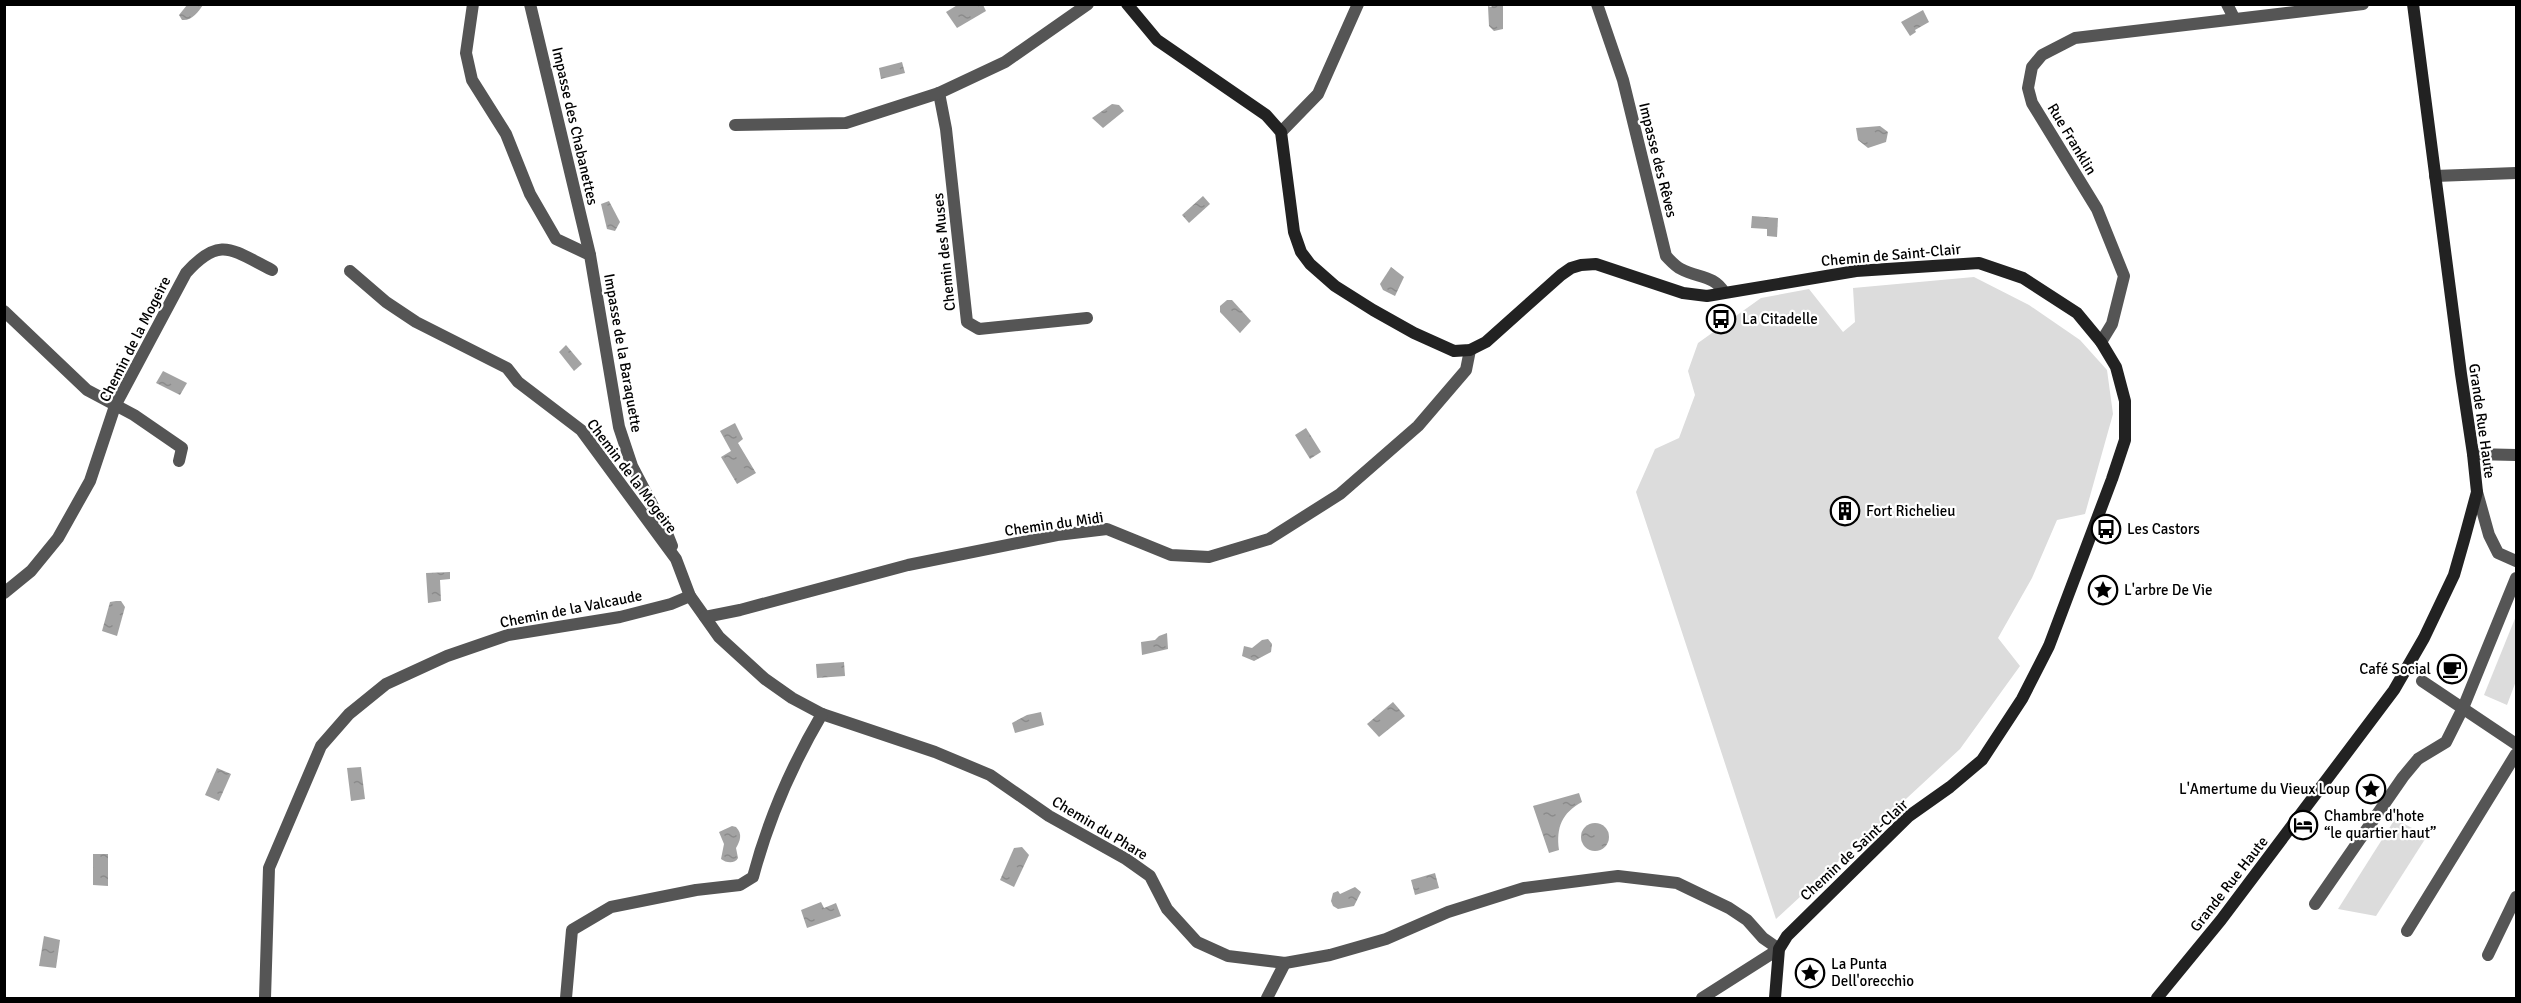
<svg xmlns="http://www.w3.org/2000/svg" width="2521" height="1003" font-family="Signika,sans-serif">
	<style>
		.grass { fill: #dcdcdc }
		.water { fill: url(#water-ripples) }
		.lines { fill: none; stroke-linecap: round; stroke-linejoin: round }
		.street { stroke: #555; stroke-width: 12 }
		.secondary { stroke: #222; stroke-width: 12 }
		.labels { text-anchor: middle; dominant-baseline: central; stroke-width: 4.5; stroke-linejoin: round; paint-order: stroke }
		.street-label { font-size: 15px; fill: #000; stroke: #fff }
		.poi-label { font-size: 15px; fill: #000; stroke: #fff; text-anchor: start }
	</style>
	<defs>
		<pattern id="water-ripples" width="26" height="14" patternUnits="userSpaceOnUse" patternTransform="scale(1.5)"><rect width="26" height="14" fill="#a3a3a3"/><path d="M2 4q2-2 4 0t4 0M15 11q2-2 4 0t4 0" fill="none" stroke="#8b8b8b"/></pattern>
	</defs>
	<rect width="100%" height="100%" fill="#fff"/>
	<g class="grass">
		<path d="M1974 277 2029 305 2080 340 2107 370 2113 414 2085 514 2057 520 2032 578 1998 638 2020 666 1960 749 1776 919 1636 492 1655 449 1679 438 1695 395 1688 371 1698 343 1761 298 1809 289 1843 332 1855 322 1853 288Z"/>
		<path d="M2516 616V681L2507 705 2484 695Z"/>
		<path d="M2395 819 2427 836 2376 916 2338 909Z"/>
	</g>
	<g class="water">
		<path d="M959 4 983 5 986 11 957 28 946 12Z"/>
		<path d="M187 5H203C198 12 192 21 182 20L179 15Z"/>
		<path d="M1493 5H1503V29L1494 31 1489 26 1488 6 1491 7Z"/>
		<path d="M1923 10 1929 22 1915 30 1916 32 1910 36 1901 22Z"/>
		<path d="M902 62 905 73 881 79 879 68Z"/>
		<path d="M1112 104 1119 105 1124 111 1103 128 1092 118Z"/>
		<path d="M1880 126 1888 132 1886 142 1868 148 1858 140 1856 128Z"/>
		<path d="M1203 196 1210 204 1189 223 1182 215Z"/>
		<path d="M609 201 620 222 615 231 607 229 601 204Z"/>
		<path d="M1752 216 1778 218 1777 237 1767 236V229L1751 228Z"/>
		<path d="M1391 267 1404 277 1395 296 1383 290 1380 284Z"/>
		<path d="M1227 300H1232L1251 321 1240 333 1220 312V306Z"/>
		<path d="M566 345 582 364 574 371 559 352Z"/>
		<path d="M163 371 187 383 180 395 156 383Z"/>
		<path d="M735 423 743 439 738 443 756 473 737 484 721 457 731 451 720 431Z"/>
		<path d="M1306 428 1321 452 1310 459 1295 435Z"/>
		<path d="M450 572V579L440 580 441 601 428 603 426 573Z"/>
		<path d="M116 601H121L125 607 117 636 102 631 110 602Z"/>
		<path d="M1167 633 1168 649 1142 655 1141 642 1155 640 1159 636Z"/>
		<path d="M1268 639 1272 644 1271 652 1254 661 1242 656 1244 646 1252 648 1262 640Z"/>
		<path d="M844 662 845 676 817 678 816 664Z"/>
		<path d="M1393 702 1405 716 1379 737 1367 724Z"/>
		<path d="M1041 712 1044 725 1015 733 1012 723 1027 715Z"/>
		<path d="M361 767 365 799 351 801 347 768Z"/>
		<path d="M217 768 231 774 219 801 205 795Z"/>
		<path d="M1579 793 1582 802C1562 813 1556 827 1559 850L1549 853 1533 806Z"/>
		<circle cx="1595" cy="837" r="14"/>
		<path d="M732 826 736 827C743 834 740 841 736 848L738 858C735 864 726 863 721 859L724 844 719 832Z"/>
		<path d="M1022 847 1029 855 1014 887 1000 880 1014 848Z"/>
		<path d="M93 854H108V886L93 885Z"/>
		<path d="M1435 873 1439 888 1415 895 1411 880Z"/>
		<path d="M1355 887 1361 892 1354 906 1338 909 1333 906 1331 901 1333 893 1338 891 1340 894Z"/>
		<path d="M821 902 824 908 836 903 841 916 807 928 801 910Z"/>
		<path d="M44 936 60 940 56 968 39 966Z"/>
	</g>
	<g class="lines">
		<g class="street">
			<path d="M473 4 466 53 472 80 506 134 530 194 556 239 590 255 619 427 632 466 666 531 672 546"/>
			<path d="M530 4 590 255"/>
			<path d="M1597 4 1623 80 1666 256C1671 261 1675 266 1681 269 1698 278 1714 275 1724 292"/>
			<path d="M2227 4 2234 18"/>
			<path d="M939 93 946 129 967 322 979 329 1087 318"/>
			<path d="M735 125 846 123 939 93 1005 62 1088 4"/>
			<path d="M1281 132 1318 94 1358 4"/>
			<path d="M2435 176 2516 173"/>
			<path d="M350 271 386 302 416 322 507 368 518 382 581 430 676 559 690 596 719 637 765 679 792 698 822 714 935 752 990 775 1049 816 1126 859 1150 876 1167 909 1197 942 1228 956 1285 963 1330 955 1386 939 1448 912 1524 888 1618 876 1677 883 1729 908 1747 920 1763 938 1779 949 1702 998"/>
			<path d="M4 311 87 390 134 415 182 448 179 461"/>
			<path d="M2101 342 2112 324 2124 276 2097 209 2032 103 2028 88 2032 67 2042 55 2075 38 2363 4"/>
			<path d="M2473 454 2516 455"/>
			<path d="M2477 492 2489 535 2498 553 2516 561"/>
			<path d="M4 593 31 571 58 538 90 481 115 406 186 273C220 235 232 250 272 270"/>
			<path d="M705 617 740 610 908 565 1057 535 1107 529 1171 555 1209 557 1269 539 1340 494 1418 426 1466 370 1470 350"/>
			<path d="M2422 681 2516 744"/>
			<path d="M2315 904 2403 777 2418 759 2446 742 2463 708 2516 578"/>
			<path d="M2407 931 2516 754"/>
			<path d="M2488 955 2516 897"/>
			<path d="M265 998 269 868 321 746 349 714 386 684 447 656 508 635 620 617 671 604 690 596"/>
			<path d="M566 998 572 930 611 907 696 890 740 885 753 877C768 820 792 765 822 714"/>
			<path d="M1267 998 1285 963"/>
		</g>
		<g class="secondary">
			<path d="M1127 4 1157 40 1266 115 1281 132 1294 232 1301 252 1310 264 1335 286 1373 310 1414 333 1454 351 1470 350 1486 342 1561 275 1571 268 1581 265 1596 264 1683 293 1707 296 1856 271 1979 263 2023 278 2077 313 2101 342 2116 367 2125 401V440L2112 479 2049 646 2022 699 1982 760 1950 787 1909 816 1787 936 1779 949 1775 998"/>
			<path d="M2157 998 2221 920 2394 690 2424 638 2454 575 2464 540 2477 492 2473 454 2461 374 2413 4"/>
		</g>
	</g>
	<defs>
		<g id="bus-ring" transform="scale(1.5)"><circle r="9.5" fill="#fff" stroke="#000" stroke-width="1.5"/><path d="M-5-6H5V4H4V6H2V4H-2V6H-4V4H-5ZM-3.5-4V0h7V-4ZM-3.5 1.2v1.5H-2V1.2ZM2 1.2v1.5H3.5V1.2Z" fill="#000"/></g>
		<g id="building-ring" transform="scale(1.5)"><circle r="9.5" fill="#fff" stroke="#000" stroke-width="1.5"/><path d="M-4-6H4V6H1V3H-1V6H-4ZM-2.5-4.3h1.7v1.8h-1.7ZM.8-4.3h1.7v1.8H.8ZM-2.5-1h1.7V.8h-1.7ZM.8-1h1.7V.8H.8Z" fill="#000"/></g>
		<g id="sight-ring" transform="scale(1.5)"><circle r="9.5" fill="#fff" stroke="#000" stroke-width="1.5"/><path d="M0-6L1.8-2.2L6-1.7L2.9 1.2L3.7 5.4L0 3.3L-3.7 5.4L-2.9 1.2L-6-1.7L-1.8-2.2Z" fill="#000"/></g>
		<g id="cafe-ring" transform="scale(1.5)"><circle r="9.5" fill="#fff" stroke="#000" stroke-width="1.5"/><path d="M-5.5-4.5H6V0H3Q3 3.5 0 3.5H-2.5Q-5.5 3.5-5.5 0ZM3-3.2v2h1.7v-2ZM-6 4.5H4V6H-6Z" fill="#000"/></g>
		<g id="hotel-ring" transform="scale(1.5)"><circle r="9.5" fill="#fff" stroke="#000" stroke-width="1.5"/><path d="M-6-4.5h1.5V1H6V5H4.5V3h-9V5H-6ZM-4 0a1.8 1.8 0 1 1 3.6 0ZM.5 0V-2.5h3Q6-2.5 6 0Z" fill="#000"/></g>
	</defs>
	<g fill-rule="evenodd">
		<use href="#bus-ring" x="1721" y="319"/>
		<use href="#building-ring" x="1845" y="511"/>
		<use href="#bus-ring" x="2106" y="529"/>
		<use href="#sight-ring" x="2103" y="590"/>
		<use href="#cafe-ring" x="2452" y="669"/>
		<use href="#sight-ring" x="2371" y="789"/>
		<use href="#hotel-ring" x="2303" y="825"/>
		<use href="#sight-ring" x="1810" y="973"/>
	</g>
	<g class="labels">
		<g class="street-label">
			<text transform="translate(575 126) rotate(77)">Impasse des Chabanettes</text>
			<text transform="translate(2072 139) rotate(59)">Rue Franklin</text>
			<text transform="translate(1658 160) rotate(76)">Impasse des Rêves</text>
			<text transform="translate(944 252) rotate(-96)">Chemin des Muses</text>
			<text transform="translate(1891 255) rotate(-5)">Chemin de Saint-Clair</text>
			<text transform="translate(135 339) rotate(-63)">Chemin de la Mogeire</text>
			<text transform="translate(623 353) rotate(80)">Impasse de la Baraquette</text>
			<text transform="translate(2482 421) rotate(82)">Grande Rue Haute</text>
			<text transform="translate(632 476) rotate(53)">Chemin de la Mogeire</text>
			<text transform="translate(1054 524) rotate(-8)">Chemin du Midi</text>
			<text transform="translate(571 609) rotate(-11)">Chemin de la Valcaude</text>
			<text transform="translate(1100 828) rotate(31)">Chemin du Phare</text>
			<text transform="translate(1854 850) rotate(-43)">Chemin de Saint-Clair</text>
			<text transform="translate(2229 884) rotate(-52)">Grande Rue Haute</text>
		</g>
		<g class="poi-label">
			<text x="1742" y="319">La Citadelle</text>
			<text x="1866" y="511">Fort Richelieu</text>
			<text x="2127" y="529">Les Castors</text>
			<text x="2124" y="590">L'arbre De Vie</text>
			<text x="2431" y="669" text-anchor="end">Café Social</text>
			<text x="2350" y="789" text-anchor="end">L'Amertume du Vieux Loup</text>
			<text x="2324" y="816">Chambre d'hote<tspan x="2324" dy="17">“le quartier haut”</tspan></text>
			<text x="1831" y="964">La Punta<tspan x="1831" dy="17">Dell'orecchio</tspan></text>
		</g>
	</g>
	<rect width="2521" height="1003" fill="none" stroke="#000000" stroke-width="12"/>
</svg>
